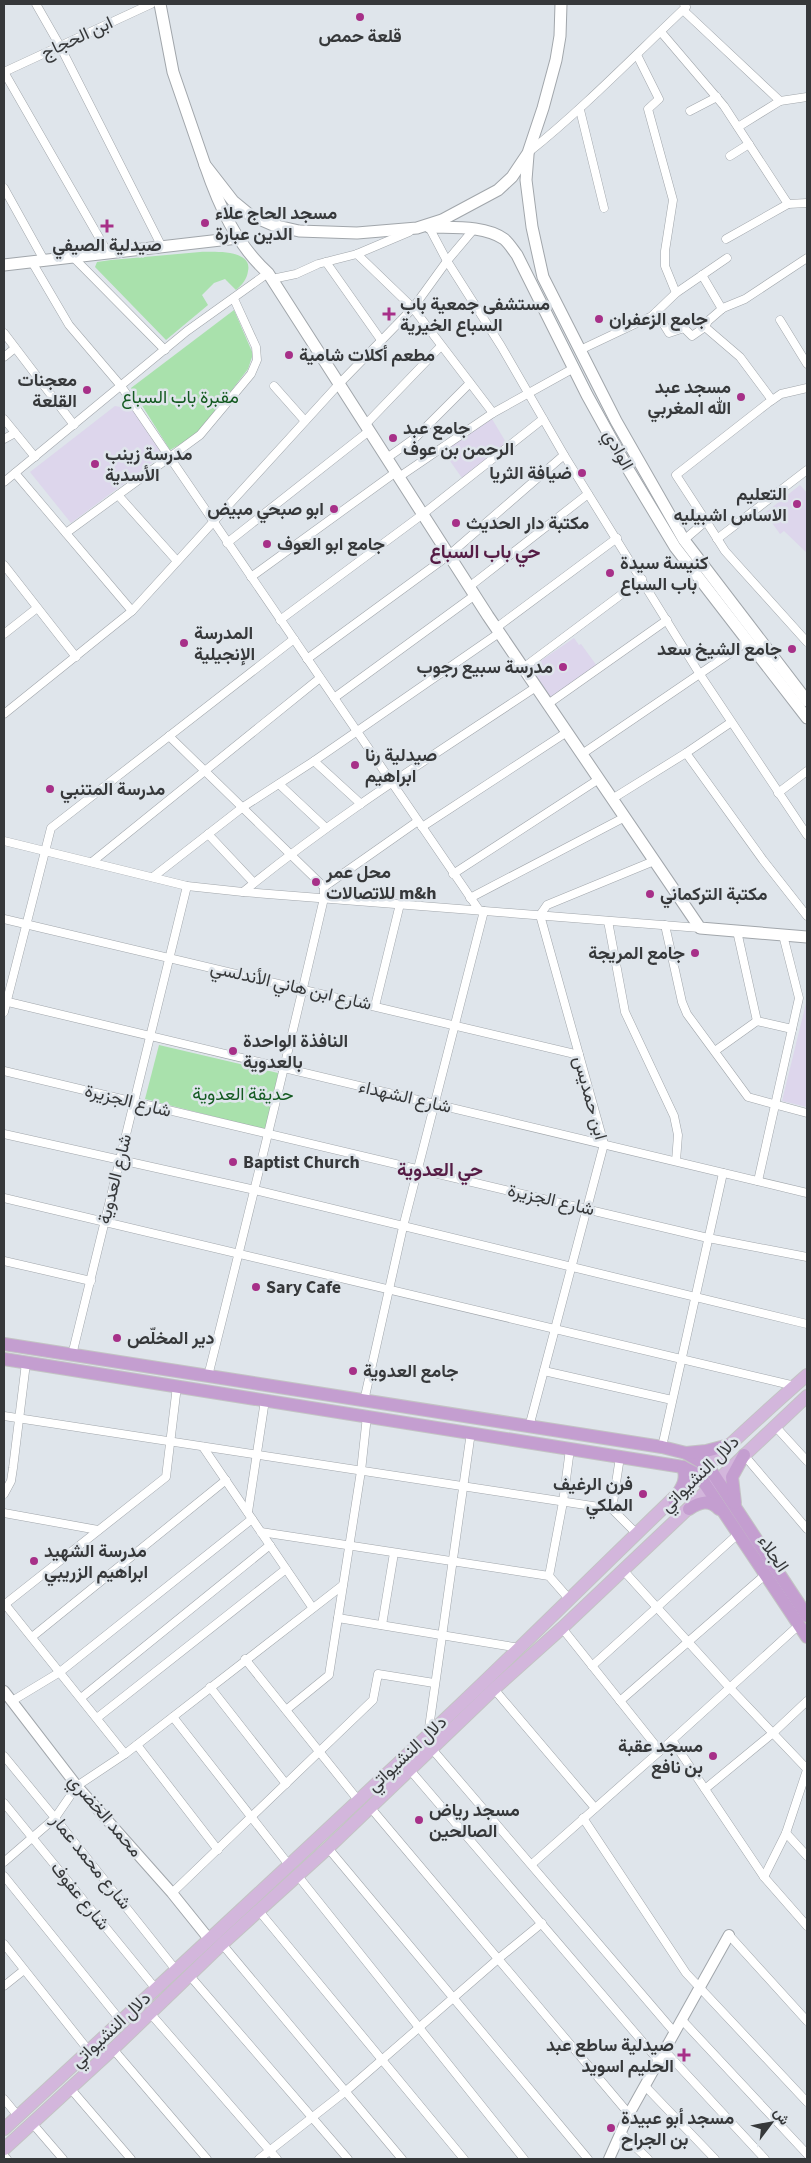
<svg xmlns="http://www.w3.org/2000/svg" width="811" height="2163" font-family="'Source Sans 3',Vazirmatn,sans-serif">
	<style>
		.education { fill: #ddd6ec }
		.green { fill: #a9e1ac }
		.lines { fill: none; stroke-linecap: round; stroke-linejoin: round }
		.minor-casing { stroke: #a1a6ab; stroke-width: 9 }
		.tertiary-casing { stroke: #a1a6ab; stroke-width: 12 }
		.secondary-casing { stroke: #a1a6ab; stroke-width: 13 }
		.primary-casing { stroke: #c3c3c4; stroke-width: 14 }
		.trunk-casing { stroke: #c3c3c4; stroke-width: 14 }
		.minor { stroke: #fff; stroke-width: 8 }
		.tertiary { stroke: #fff; stroke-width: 10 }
		.secondary { stroke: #fff; stroke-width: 11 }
		.primary { stroke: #d3b6dc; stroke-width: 12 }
		.trunk { stroke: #c49ed0; stroke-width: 12 }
		.poi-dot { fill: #a73088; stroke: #dfe5eb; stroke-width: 2 }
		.labels { text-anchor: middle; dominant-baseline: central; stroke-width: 5; stroke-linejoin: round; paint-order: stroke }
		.poi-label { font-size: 18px; font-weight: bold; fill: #36383a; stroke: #dfe5eb; text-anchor: start }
		.street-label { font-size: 18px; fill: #36383a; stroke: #dfe5eb }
		.park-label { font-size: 18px; fill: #145a21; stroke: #dfe5eb }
		.neighbourhood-label { font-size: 19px; font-weight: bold; fill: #551c45; stroke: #dfe5eb }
	</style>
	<rect width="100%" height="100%" fill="#dfe5eb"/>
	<g class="education">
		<path d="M115 406 132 409 162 452 161 456 71 523 30 472Z"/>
		<path d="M492 419 507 444 462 478 443 451Z"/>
		<path d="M800 485 807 493V553L784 531 780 534 765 513Z"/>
		<path d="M574 638 579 645 581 644 597 666 550 698 530 668Z"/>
		<path d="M807 999V1107L782 1101Z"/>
	</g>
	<g class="green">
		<path d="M200 252C213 252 253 249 248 271 247 279 242 285 236 290L225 279 214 283 202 295 208 305 166 340 95 267 97 262 111 260Z"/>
		<path d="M234 310 253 354 248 369 198 434 170 450 131 388Z"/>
		<path d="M159 1045 278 1073 267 1130 145 1099Z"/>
	</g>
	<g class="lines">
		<g class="minor-casing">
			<g id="minor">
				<path d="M36 4 60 46 162 247"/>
				<path d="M683 10 780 101 807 97"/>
				<path d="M661 32 724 106 788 204 807 203"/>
				<path d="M4 72 108 253"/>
				<path d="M4 72 151 4"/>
				<path d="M580 110 604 208"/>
				<path d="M690 111 717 97"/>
				<path d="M738 127 780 101"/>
				<path d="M529 152C585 107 634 56 686 7L684 4"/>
				<path d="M730 156 749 144"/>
				<path d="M4 188 44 260"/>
				<path d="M429 227 447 261 501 346 564 455 699 673 807 835"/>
				<path d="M726 239 788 204"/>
				<path d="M357 254 413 308 493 413"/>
				<path d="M73 257 165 350"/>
				<path d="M32 262 69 325 121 386 479 910"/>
				<path d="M326 262 381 340"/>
				<path d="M702 275 722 309"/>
				<path d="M272 279 296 274 318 264 357 254 409 232"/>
				<path d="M676 293 727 258"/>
				<path d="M656 312 669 333 684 328 692 336 705 327 708 321 723 308 745 299 807 258"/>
				<path d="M780 320 807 364"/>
				<path d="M705 327 740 357 772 400"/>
				<path d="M4 333 74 425"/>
				<path d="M580 350 652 316 676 293 665 266V251L673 200 648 109 659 99 637 55"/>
				<path d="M4 357 15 348"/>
				<path d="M274 386 305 421"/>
				<path d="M4 419 35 457"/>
				<path d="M365 425 441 346"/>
				<path d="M4 439 15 433"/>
				<path d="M387 458 415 438 470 383"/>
				<path d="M15 473 132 611"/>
				<path d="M399 477 493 413 574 368"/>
				<path d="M4 482 187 331 268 273"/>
				<path d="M118 495 177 561"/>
				<path d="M706 521 676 475 768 403 781 394 807 388"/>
				<path d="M66 533 200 435 251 374 257 360 256 347 234 299"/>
				<path d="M717 539 807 470"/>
				<path d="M684 540 706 521 725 551 807 642"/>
				<path d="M227 543 369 431"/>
				<path d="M4 565 76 657"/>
				<path d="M251 577 396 472"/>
				<path d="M469 587 588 494"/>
				<path d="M280 620 423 514 543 419"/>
				<path d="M496 628 617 538"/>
				<path d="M4 634 37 608"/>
				<path d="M307 659 449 555 564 455"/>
				<path d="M523 668 642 579"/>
				<path d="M334 698 475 595"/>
				<path d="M548 704 667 620"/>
				<path d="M4 714 132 611 339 384 413 308 447 261 474 229"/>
				<path d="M730 723 686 753 763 860 807 916"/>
				<path d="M169 736 324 887V898C287 1058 248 1217 208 1376"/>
				<path d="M582 754 748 641"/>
				<path d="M314 761 361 804"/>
				<path d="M279 784 326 828"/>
				<path d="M778 793 807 771"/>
				<path d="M612 799 686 753"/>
				<path d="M422 827 567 732"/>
				<path d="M208 834 254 883"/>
				<path d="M4 841 187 886 243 892 700 928"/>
				<path d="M92 862 320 678"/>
				<path d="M453 874 599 779"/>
				<path d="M153 877 243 807 314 761 499 633"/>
				<path d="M324 887 418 821"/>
				<path d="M243 892C336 816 437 753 536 687"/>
				<path d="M470 898 625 817"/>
				<path d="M4 919 579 1055"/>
				<path d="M608 921 625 1012 674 1116 678 1135 676 1161"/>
				<path d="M665 925 682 1002 687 1014 748 1097 807 1113"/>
				<path d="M737 931 757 1021 792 1029"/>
				<path d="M4 1001 807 1193"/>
				<path d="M375 1006 400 904"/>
				<path d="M4 1012 51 828 294 639"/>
				<path d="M715 1051 757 1021"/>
				<path d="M4 1071 708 1238 807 1257"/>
				<path d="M4 1134 255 1190 807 1324"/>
				<path d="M758 1181 799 998 783 935"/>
				<path d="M4 1198 795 1386"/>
				<path d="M4 1261 91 1281"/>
				<path d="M72 1355 187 886"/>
				<path d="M544 1371 672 1400"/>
				<path d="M364 1401 403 1227 484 911"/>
				<path d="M4 1416 612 1509 637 1534"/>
				<path d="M775 1426 807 1461"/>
				<path d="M529 1427 604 1144 540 915 547 905 654 861"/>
				<path d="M203 1447 312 1607"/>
				<path d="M662 1447 723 1173"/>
				<path d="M744 1455 807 1529"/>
				<path d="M4 1494 11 1481 13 1468 26 1363"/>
				<path d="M612 1509 620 1457"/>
				<path d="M248 1512 265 1400"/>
				<path d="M4 1513 98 1530"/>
				<path d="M261 1532 549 1576 570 1600"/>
				<path d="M623 1570 729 1687 807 1769"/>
				<path d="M549 1576 563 1502 570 1449"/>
				<path d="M4 1603 125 1754"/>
				<path d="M4 1605 166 1477 177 1386"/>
				<path d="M338 1618 520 1648"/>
				<path d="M382 1625 394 1553"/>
				<path d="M562 1628 660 1751"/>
				<path d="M32 1637 226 1480"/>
				<path d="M245 1659 358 1800"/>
				<path d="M592 1666 738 1534"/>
				<path d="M210 1687 286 1784"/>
				<path d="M494 1689 595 1808"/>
				<path d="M81 1698 270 1545"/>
				<path d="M12 1701 60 1672 252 1519"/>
				<path d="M620 1701 765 1575"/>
				<path d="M286 1710 329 1675 361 1471 367 1416"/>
				<path d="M173 1717 289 1865"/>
				<path d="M97 1718 286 1569"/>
				<path d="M428 1735 471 1432"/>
				<path d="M672 1740 764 1877 807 1926"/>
				<path d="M137 1745 218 1850"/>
				<path d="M432 1749 675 2033"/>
				<path d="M4 1756 55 1818 176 1970"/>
				<path d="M410 1770 659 2061"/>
				<path d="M705 1789 773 1733 807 1701"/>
				<path d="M4 1803 156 1989"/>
				<path d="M370 1807 629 2114"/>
				<path d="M583 1818 686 1973 807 2102"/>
				<path d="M786 1833 807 1856"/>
				<path d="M328 1848 588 2159"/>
				<path d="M4 1862 55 1818 77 1786 125 1754 343 1585"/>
				<path d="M532 1864 660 1751 799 1625"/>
				<path d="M4 1876 121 2021"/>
				<path d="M298 1876 524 2159"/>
				<path d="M764 1877 786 1833 807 1770"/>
				<path d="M172 1893 373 1700 378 1674 434 1683"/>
				<path d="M259 1911 464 2159"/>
				<path d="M729 1935 807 2021"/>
				<path d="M4 1944 89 2051"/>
				<path d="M222 1944 402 2159"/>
				<path d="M190 1976 348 2159"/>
				<path d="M4 1986 24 1970"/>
				<path d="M150 2013 277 2159"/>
				<path d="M682 2020 807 2154"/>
				<path d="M113 2049 207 2159"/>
				<path d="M665 2051 765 2159"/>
				<path d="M645 2086 715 2159"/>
				<path d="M70 2088 131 2159"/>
				<path d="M4 2099 18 2116"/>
				<path d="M32 2123 63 2159"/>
				<path d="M620 2132 648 2159"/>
				<path d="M4 2156 7 2159"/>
				<path d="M259 2159 346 2091 498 1959 542 1923"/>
			</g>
		</g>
		<g class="tertiary-casing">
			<g id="tertiary">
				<path d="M4 1691 77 1786 172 1893 209 1939"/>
				<path d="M609 2159 629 2114 729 1935"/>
			</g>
		</g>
		<g class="secondary-casing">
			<g id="secondary">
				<path d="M160 4 173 72 205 165 233 201 250 215 273 225 299 231 357 233 417 228 442 220 498 190 512 177 528 153 543 108 556 60 560 36 561 4"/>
				<path d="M528 155 526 180 532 227 543 277 616 421 684 540 807 701"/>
				<path d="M205 165C219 206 236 244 268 273L488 616 700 928 807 937"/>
				<path d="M429 227C452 228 484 225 504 239 509 243 513 250 517 255L587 395 628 469 675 547 807 718"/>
				<path d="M4 265 238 238"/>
			</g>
		</g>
		<g class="primary-casing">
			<g id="primary">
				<path d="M4 2129C157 1988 311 1846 462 1703 577 1594 688 1479 807 1375"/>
				<path d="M4 2149 113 2049 222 1944 328 1848 494 1689 562 1628 807 1396"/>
			</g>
		</g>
		<g class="trunk-casing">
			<g id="trunk">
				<path d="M4 1344 662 1447 686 1453 708 1466 807 1616"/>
				<path d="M4 1359 683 1467 699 1475 807 1637"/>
				<path d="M686 1453 706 1451 729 1445"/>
				<path d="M674 1500C681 1488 688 1481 683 1467"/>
				<path d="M735 1503 732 1477 744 1455"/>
				<path d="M689 1509C700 1502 709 1499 719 1509"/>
			</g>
		</g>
		<use href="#minor" class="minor"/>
		<use href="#tertiary" class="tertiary"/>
		<use href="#secondary" class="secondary"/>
		<use href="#primary" class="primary"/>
		<use href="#trunk" class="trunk"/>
	</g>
	<g class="poi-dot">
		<circle cx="360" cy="17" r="5"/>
		<circle cx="205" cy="223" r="5"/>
		<path d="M104.5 218.5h5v5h5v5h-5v5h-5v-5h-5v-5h5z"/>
		<path d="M386.5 306.5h5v5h5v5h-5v5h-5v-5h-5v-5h5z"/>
		<circle cx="599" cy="319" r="5"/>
		<circle cx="289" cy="355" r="5"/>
		<circle cx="87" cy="390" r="5"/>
		<circle cx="741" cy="397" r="5"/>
		<circle cx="393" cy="438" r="5"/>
		<circle cx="95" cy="464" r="5"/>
		<circle cx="582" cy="473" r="5"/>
		<circle cx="797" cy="504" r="5"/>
		<circle cx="334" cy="509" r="5"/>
		<circle cx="456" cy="523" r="5"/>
		<circle cx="267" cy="544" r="5"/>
		<circle cx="610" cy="573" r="5"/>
		<circle cx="184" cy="643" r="5"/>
		<circle cx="792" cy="649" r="5"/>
		<circle cx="563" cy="667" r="5"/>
		<circle cx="355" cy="765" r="5"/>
		<circle cx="50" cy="789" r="5"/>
		<circle cx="316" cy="882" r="5"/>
		<circle cx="650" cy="894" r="5"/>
		<circle cx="695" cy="953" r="5"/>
		<circle cx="233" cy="1051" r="5"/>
		<circle cx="233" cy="1162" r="5"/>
		<circle cx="256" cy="1287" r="5"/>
		<circle cx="117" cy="1338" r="5"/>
		<circle cx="353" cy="1371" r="5"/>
		<circle cx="643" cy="1494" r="5"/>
		<circle cx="34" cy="1561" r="5"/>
		<circle cx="713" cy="1756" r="5"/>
		<circle cx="419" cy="1820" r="5"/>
		<path d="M681.5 2047.5h5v5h5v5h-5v5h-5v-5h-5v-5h5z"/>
		<circle cx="611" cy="2128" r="5"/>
	</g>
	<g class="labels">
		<g class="poi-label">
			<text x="360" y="36" text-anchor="middle">قلعة حمص</text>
			<text x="215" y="213">مسجد الحاج علاء<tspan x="215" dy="21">الدين عبارة</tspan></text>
			<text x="107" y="245" text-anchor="middle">صيدلية الصيفي</text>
			<text x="400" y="304">مستشفى جمعية باب<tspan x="400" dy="21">السباع الخيرية</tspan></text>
			<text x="609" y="319">جامع الزعفران</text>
			<text x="299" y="355">مطعم أكلات شامية</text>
			<text x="77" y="380" text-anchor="end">معجنات<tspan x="77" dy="21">القلعة</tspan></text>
			<text x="731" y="387" text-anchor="end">مسجد عبد<tspan x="731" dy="21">الله المغربي</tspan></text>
			<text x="403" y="428">جامع عبد<tspan x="403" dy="21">الرحمن بن عوف</tspan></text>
			<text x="105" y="454">مدرسة زينب<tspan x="105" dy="21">الأسدية</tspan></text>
			<text x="572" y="473" text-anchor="end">ضيافة الثريا</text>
			<text x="787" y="494" text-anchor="end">التعلیم<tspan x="787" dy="21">الاساس اشبیلیه</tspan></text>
			<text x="324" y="509" text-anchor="end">ابو صبحي مبيض</text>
			<text x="466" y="523">مكتبة دار الحديث</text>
			<text x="277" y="544">جامع ابو العوف</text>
			<text x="620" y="563">كنيسة سيدة<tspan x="620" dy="21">باب السباع</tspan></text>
			<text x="194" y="633">المدرسة<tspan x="194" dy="21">الإنجيلية</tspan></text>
			<text x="782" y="649" text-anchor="end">جامع الشيخ سعد</text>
			<text x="553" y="667" text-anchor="end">مدرسة سبيع رجوب</text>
			<text x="365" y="755">صيدلية رنا<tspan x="365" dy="21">ابراهيم</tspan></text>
			<text x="60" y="789">مدرسة المتنبي</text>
			<text x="326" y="872">محل عمر<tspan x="326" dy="21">للاتصالات m&amp;h</tspan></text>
			<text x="660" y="894">مكتبة التركماني</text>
			<text x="685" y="953" text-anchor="end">جامع المريجة</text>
			<text x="243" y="1041">النافذة الواحدة<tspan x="243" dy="21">بالعدوية</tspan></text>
			<text x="243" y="1162">Baptist Church</text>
			<text x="266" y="1287">Sary Cafe</text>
			<text x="127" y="1338">دير المخلّص</text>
			<text x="363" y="1371">جامع العدوية</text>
			<text x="633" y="1484" text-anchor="end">فرن الرغيف<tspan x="633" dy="21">الملكي</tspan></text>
			<text x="44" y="1551">مدرسة الشهيد<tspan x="44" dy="21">ابراهيم الزريبي</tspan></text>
			<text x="703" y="1746" text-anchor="end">مسجد عقبة<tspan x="703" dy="21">بن نافع</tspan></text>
			<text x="429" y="1810">مسجد رياض<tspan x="429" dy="21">الصالحين</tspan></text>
			<text x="674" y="2045" text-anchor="end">صيدلية ساطع عبد<tspan x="674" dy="21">الحليم اسويد</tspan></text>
			<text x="621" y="2118">مسجد أبو عبيدة<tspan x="621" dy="21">بن الجراح</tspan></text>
		</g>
		<g class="street-label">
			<text transform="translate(77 38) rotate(-25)">ابن الحجاج</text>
			<text transform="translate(618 450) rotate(61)">الوادي</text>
			<text transform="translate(291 986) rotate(13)">شارع ابن هاني الأندلسي</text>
			<text transform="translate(405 1097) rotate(13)">شارع الشهداء</text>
			<text transform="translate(590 1098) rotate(75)">ابن حمديس</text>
			<text transform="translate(128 1101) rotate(14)">شارع الجزيرة</text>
			<text transform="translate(115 1179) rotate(-76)">شارع العدوية</text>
			<text transform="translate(551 1200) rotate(13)">شارع الجزيرة</text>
			<text transform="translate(700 1474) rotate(-44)">دلال النشيواتي</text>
			<text transform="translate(773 1554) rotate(56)">الجلاء</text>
			<text transform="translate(407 1754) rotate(-43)">دلال النشيواتي</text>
			<text transform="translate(105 1816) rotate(49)">محمد الخضري</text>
			<text transform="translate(91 1862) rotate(51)">شارع محمد عمار</text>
			<text transform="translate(80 1896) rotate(51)">شارع عفوف</text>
			<text transform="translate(111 2030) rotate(-43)">دلال النشيواتي</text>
		</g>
		<g class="park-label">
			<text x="180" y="397">مقبرة باب السباع</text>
			<text x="243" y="1094">حديقة العدوية</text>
		</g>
		<g class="neighbourhood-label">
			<text x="485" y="552">حي باب السباع</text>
			<text x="440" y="1170">حي العدوية</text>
		</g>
	</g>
	<rect width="811" height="2163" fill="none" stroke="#36383a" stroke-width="10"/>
	<g transform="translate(771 2123) rotate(58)" stroke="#dfe5eb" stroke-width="4" paint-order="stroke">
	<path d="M0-4L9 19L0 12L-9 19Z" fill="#36383a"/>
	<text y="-8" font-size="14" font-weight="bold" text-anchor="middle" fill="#36383a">ش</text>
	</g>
</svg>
